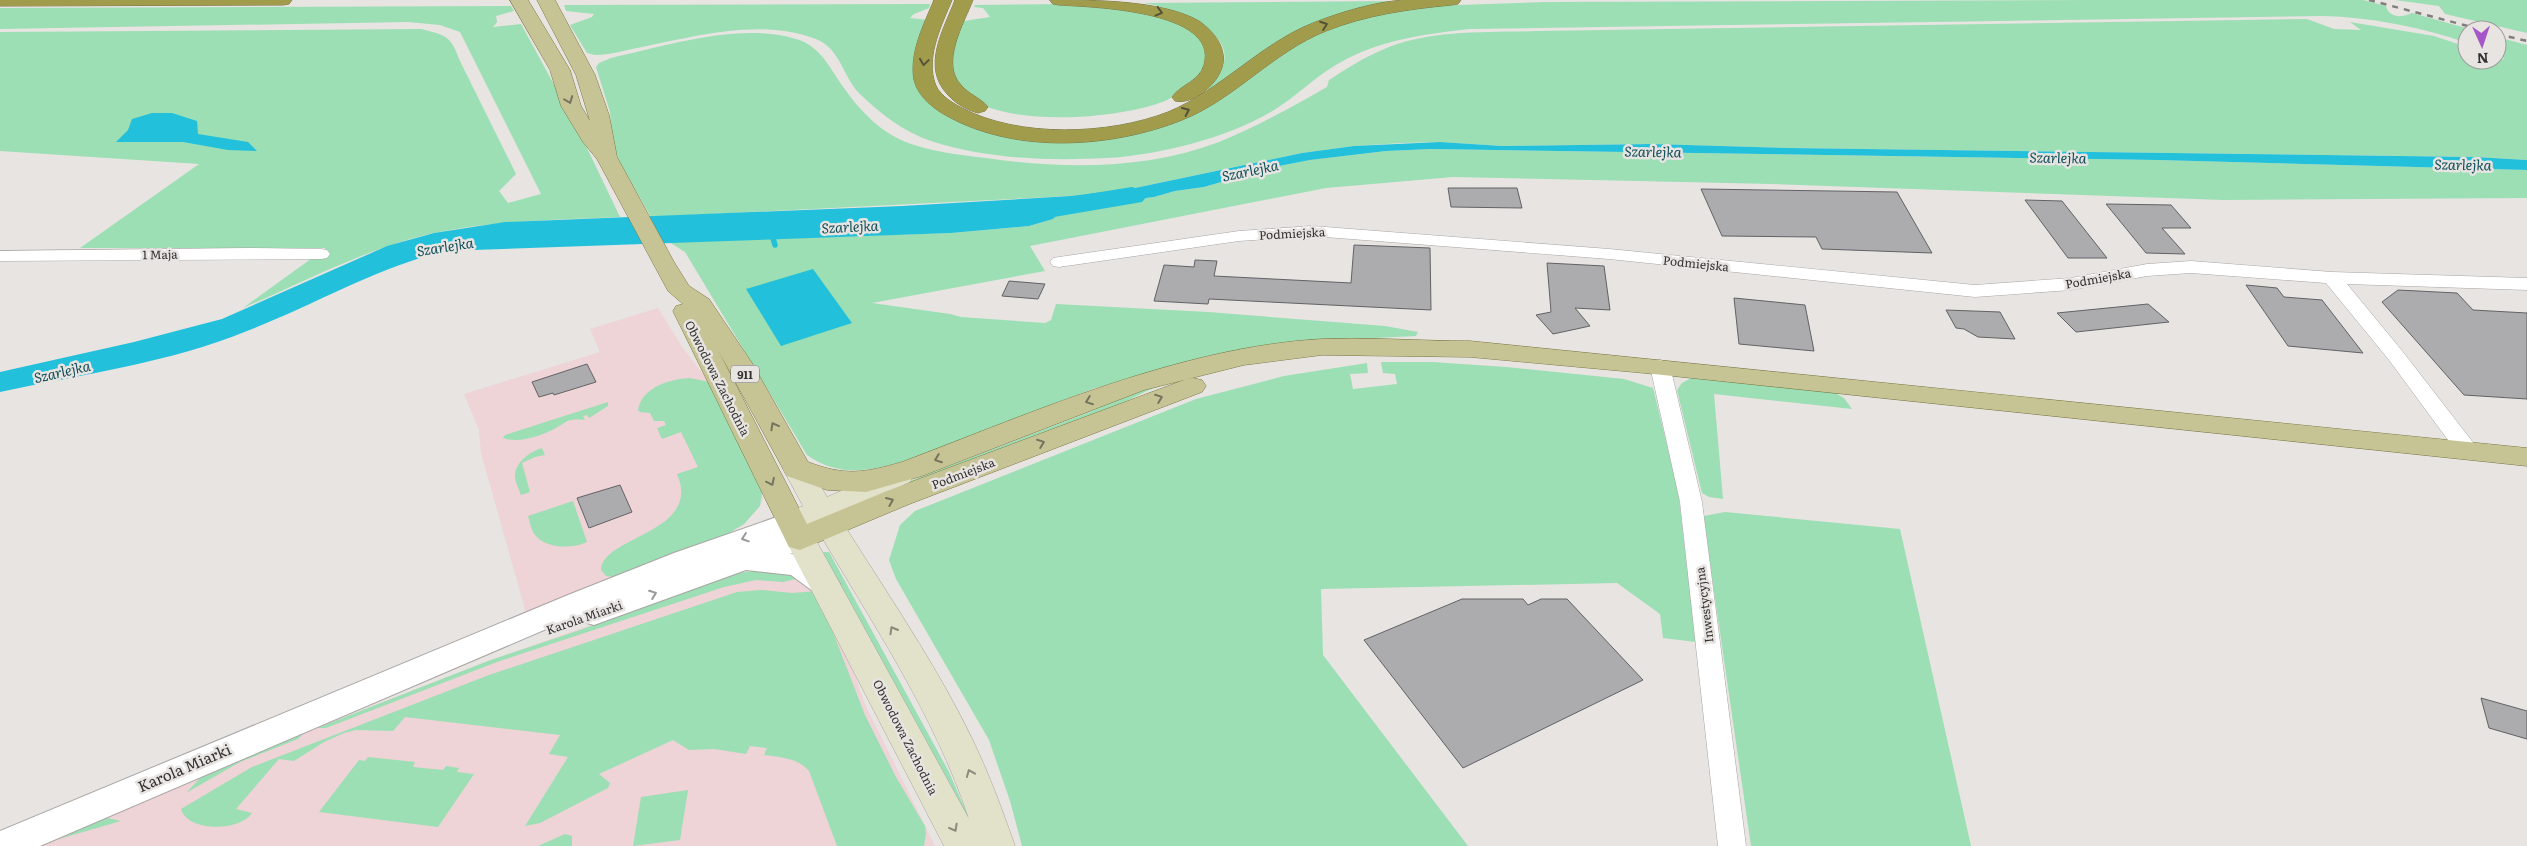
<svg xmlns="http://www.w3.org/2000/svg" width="2527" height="846" font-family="Literata,serif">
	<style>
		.commercial { fill: #eed3d7 }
		.green { fill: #9cdfb4 }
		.water { fill: #22c0da }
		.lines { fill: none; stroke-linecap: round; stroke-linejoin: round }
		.stream { stroke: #22c0da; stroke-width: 5.5 }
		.river { fill: #22c0da; fill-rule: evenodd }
		.building { fill: #acacaf; stroke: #626265 }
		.minor-casing { stroke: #a8a5a3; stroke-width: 1 }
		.tertiary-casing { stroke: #a8a5a3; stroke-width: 2 }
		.secondary-casing { stroke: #a8a5a3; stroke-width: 1 }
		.primary-casing { stroke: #7a7743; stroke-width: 1 }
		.motorway-casing { stroke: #7a7743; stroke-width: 1 }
		.minor { fill: #fff; fill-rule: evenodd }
		.tertiary { fill: #fff; fill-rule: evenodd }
		.secondary { fill: #e2e1c9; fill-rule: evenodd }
		.primary { fill: #c6c494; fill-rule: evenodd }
		.motorway { fill: #a09c4c; fill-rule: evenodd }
		.rail { stroke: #807f7d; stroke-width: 2.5; stroke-dasharray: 6 6; stroke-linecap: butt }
		.oneway { stroke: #545239 }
		.oneway2 { stroke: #75745e }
		.oneway3 { stroke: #999898 }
		.oneway4 { stroke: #8a8a7d }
		.labels { text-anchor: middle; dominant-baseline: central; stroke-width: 5; stroke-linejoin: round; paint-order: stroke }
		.shield { fill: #e7e4e2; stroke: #696766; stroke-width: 1 }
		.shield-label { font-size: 11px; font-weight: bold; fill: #333231 }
		.street-label { font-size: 12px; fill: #333231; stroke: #e7e4e2 }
		.water-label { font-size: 14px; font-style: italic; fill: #104e58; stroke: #e7e4e2 }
		.near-street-label { font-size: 15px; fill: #333231; stroke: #e7e4e2 }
	</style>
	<rect width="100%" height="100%" fill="#e7e4e2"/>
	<g class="commercial">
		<path d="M658 308 682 347 710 383 763 498 760 506 744 524 716 541 528 620 481 453 479 430 464 394 600 352 590 329Z"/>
		<path d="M741 572 805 579 836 620 864 702 935 846H31L282 741 488 661Z"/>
	</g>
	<g class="green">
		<path d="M2088 0H2363L2386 6C2389 18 2402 18 2412 13L2473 30H2467V43C2422 27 2370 17 2323 16L1469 29C1425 34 1380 40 1341 62 1320 73 1302 91 1283 104 1238 136 1161 155 1106 158 1049 161 986 159 931 141 904 132 879 113 860 94 843 77 840 48 816 39 759 18 698 36 642 47 626 50 610 55 595 55L587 53 570 25 592 17 594 14 566 11 564 5 930 4 929 8 914 14 910 18 928 20 917 86 1005 134 1159 125 1304 38 1355 19 1429 6 1547 2Z"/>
		<path d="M2395 0H2527V33L2445 14 2439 6Z"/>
		<path d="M1401 1 1360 10 1209 90 1207 89C1244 53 1217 29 1179 14 1167 9 1155 4 1142 3Z"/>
		<path d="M1076 4C1101 7 1128 7 1152 13 1173 19 1217 36 1204 65 1197 81 1184 92 1167 100 1122 121 941 138 950 56 952 43 959 32 964 21L990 17 983 8 974 7 975 5Z"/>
		<path d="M511 6 514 11 496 16 497 22 493 27 521 24 575 123 620 217C558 220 495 220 434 233 369 247 304 282 243 308L326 248H80L199 164 0 151V32L421 29C444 35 451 35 459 59L516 174 499 191 508 203 541 194 460 32 440 25 408 22 0 29V8Z"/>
		<path d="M2307 19 2334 29 2361 30 2350 22 2434 36 2467 47V60L2505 59 2497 55V37L2527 45V160L2475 157 1788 148 1653 144 1502 146 1440 142 1403 143 1354 146 1302 153 1135 188 1071 196 651 217 620 163 612 139 610 112 596 67 599 63 611 58C666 46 740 22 796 39 821 46 830 69 844 88 857 107 875 126 895 137 918 150 959 155 986 158 1062 169 1146 170 1219 142 1256 127 1292 107 1327 87L1329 80C1346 69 1363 58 1382 50 1429 29 1487 33 1537 31Z"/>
		<path d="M1431 149 2157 160 2527 170V198L2224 200 1772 184 1453 177 1326 188 1030 246 1045 271 872 303 950 314 961 317 1045 323 1051 320 1056 304 1208 312 1385 326 1418 332 1416 336 1295 342 1095 388 911 459C875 470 840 479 807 455L685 252 669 242 951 233 1029 226 1053 219 1068 204 1092 205 1154 197 1175 191 1204 187 1269 168 1310 160 1386 151Z"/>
		<path d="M1381 362H1432L1506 367 1624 379 1653 388 1678 490 1696 642 1663 638 1660 614 1617 583 1321 589 1323 655 1468 846H1022L1010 801 989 740 896 579 889 560 900 525 915 511 1196 399 1284 376 1367 363 1368 373 1350 374 1353 389 1397 384 1395 374 1383 373Z"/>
		<path d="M1208 370 1149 390 1104 412 856 502 1092 411 1158 381Z"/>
		<path d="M1693 377 1828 389 1844 398 1852 409 1714 394 1723 499 1709 497 1702 493 1677 390 1682 383Z"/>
		<path d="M690 378 709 382 763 486 760 506 744 524 716 541 619 578 606 576 601 570C602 536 703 533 677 474L698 467 681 432 662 439 657 428 666 425 664 421H654L650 413 640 412 638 410C642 387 670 379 690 378Z"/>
		<path d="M608 402V406L589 418 587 415 583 416 585 420C579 420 570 418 564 423 551 432 522 445 503 438L505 435Z"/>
		<path d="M542 448 545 455 535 457 522 463 530 492 521 495C519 489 515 482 515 476 515 462 531 451 542 448Z"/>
		<path d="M573 501 587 542C572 549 546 549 535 535 531 530 530 522 528 516Z"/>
		<path d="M1725 512 1900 529 1971 846H1751L1704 522V516Z"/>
		<path d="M824 552H829L949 772 981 846 820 556Z"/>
		<path d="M759 570 795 575 800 578 783 582 756 580 724 587 497 662 326 728H317L488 661 580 630 727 575Z"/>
		<path d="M761 590 792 593 817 591 865 715 896 777 925 826 926 834 924 846H837L809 771C798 758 780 757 764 755L767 748 750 746 746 754 714 749 689 750 673 740 599 774 610 783 608 788 540 823 525 826 568 757 549 754 560 735 405 717 393 731 356 730 344 733 324 742 294 761 279 759 236 809 252 813C240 832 187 832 181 809L252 767 489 675 737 592Z"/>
		<path d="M304 733 298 739 240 762 186 793 202 776Z"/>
		<path d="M368 757 415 762 413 767 443 770 446 766 459 768 457 772 474 774 438 827 319 812 359 760 365 761Z"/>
		<path d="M688 790 680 840 633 846 641 797Z"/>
		<path d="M108 818 121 821 59 839 41 846H31L93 820Z"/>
		<path d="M565 834 572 836V846H538Z"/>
	</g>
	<g class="water">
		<path d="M152 113H172L197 121 198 134 248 142 257 151 228 150 183 142H116L128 130 132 119Z"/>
		<path d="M1440 142 1502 146 1653 144 1788 148 2475 157 2527 160V170L2157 160 1431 149 1386 151 1310 160 1269 168 1204 187 1175 191 1154 197 1092 205 1068 204 1053 219 1029 226 951 233 444 251C374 269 314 305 247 331 169 363 83 374 0 392V372L134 342 222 319 387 246 434 233 505 222 902 206 1071 196 1135 188 1302 153 1354 146Z"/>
		<path d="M813 269 852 323 781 346 746 289Z"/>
	</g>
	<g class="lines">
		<path class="stream" d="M771 231 775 245"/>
		<path class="river" d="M1132 187 1142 190 1147 196 1142 202 1013 224 1002 221 998 215 1002 209 1013 206Z"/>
	</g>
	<g class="building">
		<path d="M1448 188H1517L1522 208 1451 207Z"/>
		<path d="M1701 189 1897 192 1932 253 1822 249 1816 237 1722 236Z"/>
		<path d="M2025 200 2062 201 2107 258H2068Z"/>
		<path d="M2106 204 2171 205 2191 228H2162L2185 254 2146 253Z"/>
		<path d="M1354 245 1430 248 1431 310 1209 299 1208 304 1154 301 1164 265 1194 267 1195 260 1217 261 1214 276 1351 283Z"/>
		<path d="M1547 263 1604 266 1610 310 1575 308 1590 326 1553 334 1536 315 1551 312Z"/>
		<path d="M1009 281 1045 284 1038 299 1002 296Z"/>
		<path d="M2246 285 2277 288 2284 297 2322 300 2363 353 2288 346Z"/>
		<path d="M2398 290 2457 293 2473 310 2527 313V399L2464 395 2382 302Z"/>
		<path d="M1734 298 1805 305 1814 351 1739 344Z"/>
		<path d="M2148 304 2169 322 2076 332 2057 313Z"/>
		<path d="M1946 310 2000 312 2015 339 1978 337 1964 329 1956 328Z"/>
		<path d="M587 364 596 382 554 395 553 393 539 397 532 382Z"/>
		<path d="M620 485 632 512 589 528 577 498Z"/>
		<path d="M1462 599H1523L1528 605 1541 599H1567L1643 680 1463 768 1364 640Z"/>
		<path d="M2481 698 2527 711V739L2489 728Z"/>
	</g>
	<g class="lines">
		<g class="minor-casing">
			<g id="minor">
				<path d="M1312 226 1609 249 1975 285 2071 278 2147 264 2191 261 2332 272 2527 278V290L2347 284 2403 352 2475 445 2478 450 2475 455 2467 457 2459 455 2389 360 2326 283 2191 273 2147 276 2071 290 1975 297 1609 259 1312 236 1239 241 1059 267 1053 266 1050 262 1053 258 1059 257 1239 231Z"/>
				<path d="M248 248 321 249 327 250 330 254 327 258 321 259 0 261V251Z"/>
				<path d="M1660 360 1667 362 1670 366 1702 502 1746 846H1718L1680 502 1650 366 1653 362Z"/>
			</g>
		</g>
		<g class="tertiary-casing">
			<path id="tertiary" d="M791 512 801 515 805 522 801 529 810 532 814 539 810 546 790 554C808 555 831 568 840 584L836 592 825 595 814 592 791 575 746 570 594 625 583 622 579 615 40 846H0V831L568 595 674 553Z"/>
		</g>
		<g class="secondary-casing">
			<path id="secondary" d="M797 459 807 462 827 497 900 465 910 468 914 475 910 482 838 515C885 591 938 666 976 747 991 779 1003 812 1015 846H944L785 539 789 531 800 528 811 531 969 819C934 713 870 620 814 524L804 527 793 524 789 517 793 510 803 506 783 469 787 462Z"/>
		</g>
		<g class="primary-casing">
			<path id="primary" d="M510 0H528L570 70 581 106 590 121 576 75 537 0H555L595 75 609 115 617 157 674 262 689 286 709 299 752 363 808 462C845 476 864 473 902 462 1034 412 1180 347 1322 339 1371 337 1421 341 1470 341L2527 448V466L1644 373 1470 357 1322 355 1244 365 1144 390 922 476 866 492 827 490 787 476 718 350 807 524 887 491 1184 380 1193 378 1202 380 1206 386 1202 392 907 505 800 550 789 547 785 539 673 311 676 306 683 304 668 291 597 159 583 142 561 106 550 70Z"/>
		</g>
		<g class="motorway-casing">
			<g id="motorway">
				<path d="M0 0H292L289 4 283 5 0 6Z"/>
				<path d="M934 0H952C942 24 927 54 934 80 937 94 951 102 962 108 1019 138 1109 135 1168 112 1221 90 1260 44 1313 23 1341 12 1374 2 1404 0 1423 0 1442 0 1461 0L1458 4 1452 5C1409 9 1366 15 1326 31 1273 52 1235 99 1182 120 1112 148 1017 154 949 117 935 110 918 97 914 80 909 53 924 24 934 0Z"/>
				<path d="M955 0H973C964 23 940 63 961 85 968 94 981 98 988 107L985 111 978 113C967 110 956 104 948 95 921 67 943 31 955 0Z"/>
				<path d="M1050 0C1094 0 1162 0 1199 21 1210 29 1221 40 1223 54 1228 76 1196 106 1175 101L1172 97C1181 84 1199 82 1204 65 1220 10 1090 7 1059 5L1053 4Z"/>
			</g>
		</g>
		<use href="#minor" class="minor"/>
		<use href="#tertiary" class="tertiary"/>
		<use href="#secondary" class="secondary"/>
		<use href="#primary" class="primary"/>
		<use href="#motorway" class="motorway"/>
		<g class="rail">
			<path d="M2369 0 2483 30"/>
			<path d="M2497 34 2527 41"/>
		</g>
	</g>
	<defs><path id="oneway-chevron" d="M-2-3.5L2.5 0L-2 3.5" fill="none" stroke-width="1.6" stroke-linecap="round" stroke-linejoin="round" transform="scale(1.25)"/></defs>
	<g class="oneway">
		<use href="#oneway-chevron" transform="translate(1159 12) rotate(15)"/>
		<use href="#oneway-chevron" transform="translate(1324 25) rotate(-20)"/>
		<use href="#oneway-chevron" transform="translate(924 62) rotate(98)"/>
		<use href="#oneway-chevron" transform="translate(1186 111) rotate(-25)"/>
	</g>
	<g class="oneway2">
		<use href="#oneway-chevron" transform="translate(569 100) rotate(69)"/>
		<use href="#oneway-chevron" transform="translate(1159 398) rotate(-21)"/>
		<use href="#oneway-chevron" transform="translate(1089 401) rotate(159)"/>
		<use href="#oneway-chevron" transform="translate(774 426) rotate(-119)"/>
		<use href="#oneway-chevron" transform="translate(1041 443) rotate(-21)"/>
		<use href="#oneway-chevron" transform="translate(938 459) rotate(159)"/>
		<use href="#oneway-chevron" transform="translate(771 482) rotate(64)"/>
		<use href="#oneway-chevron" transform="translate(890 501) rotate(-23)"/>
	</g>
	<g class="oneway3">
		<use href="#oneway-chevron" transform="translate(745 538) rotate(161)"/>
		<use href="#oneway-chevron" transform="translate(653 594) rotate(-21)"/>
	</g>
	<g class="oneway4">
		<use href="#oneway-chevron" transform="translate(893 630) rotate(-120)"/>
		<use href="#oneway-chevron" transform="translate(970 773) rotate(-112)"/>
		<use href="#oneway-chevron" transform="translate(954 828) rotate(61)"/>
	</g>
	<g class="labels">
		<rect class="shield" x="731" y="365.5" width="28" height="17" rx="4"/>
		<g class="shield-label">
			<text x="745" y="374">911</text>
		</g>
		<g class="street-label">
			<text transform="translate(1292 233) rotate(-3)">Podmiejska</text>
			<text transform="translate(160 254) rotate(-1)">1 Maja</text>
			<text transform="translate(1696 263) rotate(6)">Podmiejska</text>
			<text transform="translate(2098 278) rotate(-10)">Podmiejska</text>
			<text transform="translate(718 378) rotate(63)">Obwodowa Zachodnia</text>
			<text transform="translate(963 473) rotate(-21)">Podmiejska</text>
			<text transform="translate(1704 605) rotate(-97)">Inwestycyjna</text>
			<text transform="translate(584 617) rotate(-19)">Karola Miarki</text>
			<text transform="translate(906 737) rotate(63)">Obwodowa Zachodnia</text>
		</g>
		<g class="water-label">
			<text transform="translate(1653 151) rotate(1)">Szarlejka</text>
			<text transform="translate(2058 157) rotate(1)">Szarlejka</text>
			<text transform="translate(2463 164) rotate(1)">Szarlejka</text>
			<text transform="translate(1250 170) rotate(-12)">Szarlejka</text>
			<text transform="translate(850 226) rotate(-3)">Szarlejka</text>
			<text transform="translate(445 246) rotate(-9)">Szarlejka</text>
			<text transform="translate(62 371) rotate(-13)">Szarlejka</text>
		</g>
		<g class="near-street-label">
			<text transform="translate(184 767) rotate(-23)">Karola Miarki</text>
		</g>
	</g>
	<g transform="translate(2482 45) rotate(177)"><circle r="24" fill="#e7e4e2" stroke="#9f9d9b"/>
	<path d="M0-4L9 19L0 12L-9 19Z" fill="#a556c7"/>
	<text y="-8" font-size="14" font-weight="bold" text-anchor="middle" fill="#333231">N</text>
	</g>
</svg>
